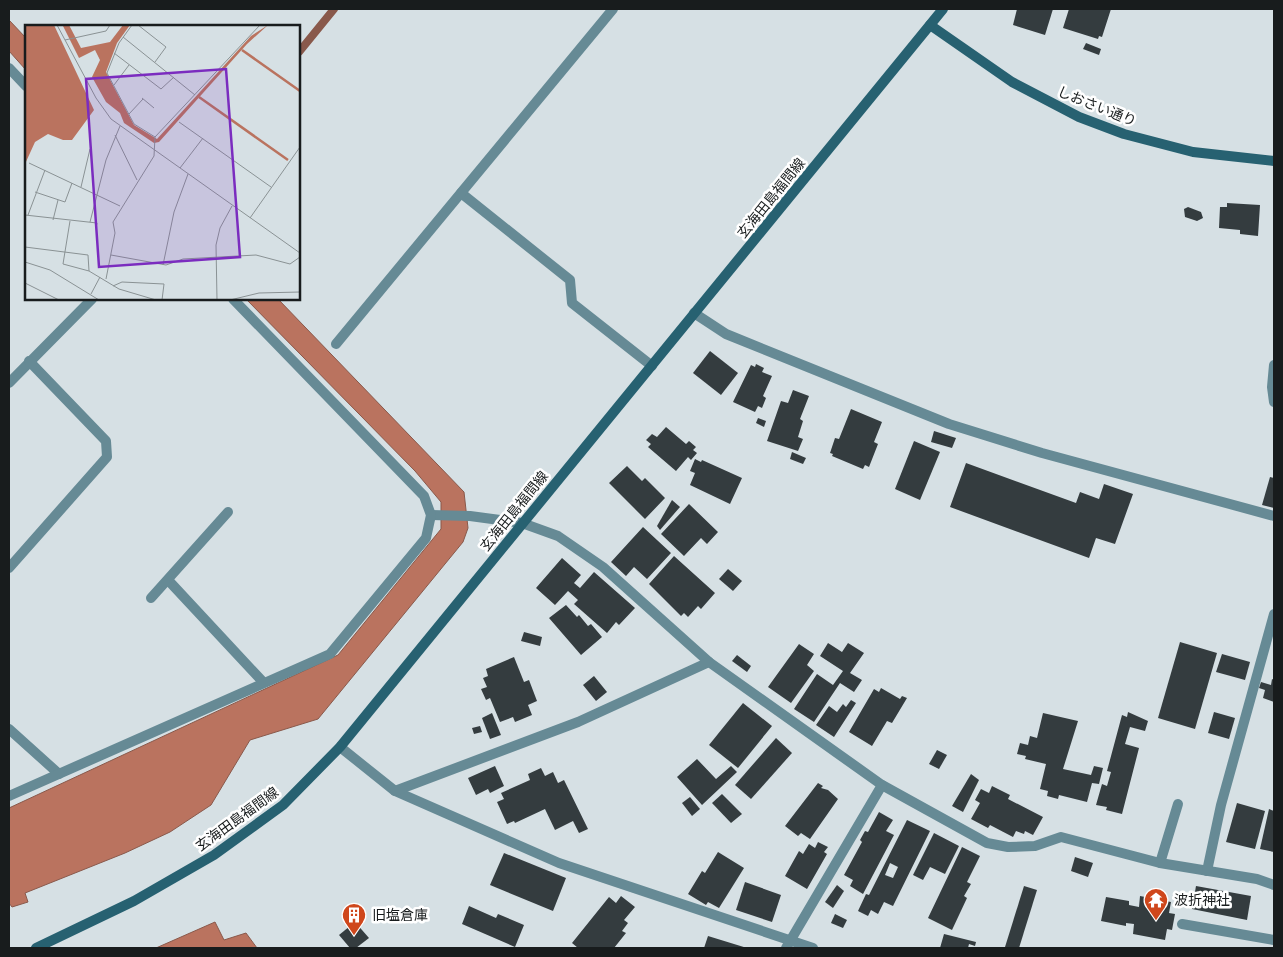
<svg xmlns="http://www.w3.org/2000/svg" width="1283" height="957" font-family="Helvetica,'Noto Sans JP',sans-serif">
	<style>
		.water { fill: #ba735f; stroke: #89594b }
		.lines { fill: none; stroke-linecap: round; stroke-linejoin: round }
		.stream { stroke: #89594b; stroke-width: 8 }
		.building { fill: #343c3f; fill-rule: evenodd }
		.lane { stroke: #668a95; stroke-width: 10 }
		.street { stroke: #668a95; stroke-width: 10 }
		.secondary { stroke: #276171; stroke-width: 10 }
		.labels { text-anchor: middle; dominant-baseline: central; stroke-width: 5; stroke-linejoin: round; paint-order: stroke }
		.street-label { font-size: 14px; fill: #181c1d; stroke: #fff }
		.poi-label { font-size: 14px; fill: #181c1d; stroke: #fff; text-anchor: start }
		.inset-river { fill: none; stroke: #ba735f; stroke-width: 2.5 }
		.inset-road { fill: none; stroke: #8a9294; stroke-width: 1 }
		.view { fill: #7b2cbf; fill-opacity: 0.15; stroke: #7b2cbf; stroke-width: 2.5 }
		.inset-edge { fill: none; stroke: #181c1d; stroke-width: 2.5 }
	</style>
	<rect width="100%" height="100%" fill="#d6e0e4"/>
	<g class="water">
		<path d="M9 20 26 38V70L9 51Z"/>
		<path d="M246 299H278L464 492 468 528 463 542 318 719 250 740 211 805 170 832 125 853 25 893 28 902 12 907 9 903V808L338 655 441 529V502L415 471Z"/>
		<path d="M215 922 224 940 246 933 257 948H156Z"/>
	</g>
	<g class="lines">
		<path class="stream" d="M299 52 334 9"/>
	</g>
	<g class="building">
		<path d="M1017 9H1053L1045 35 1013 25Z"/>
		<path d="M1069 9H1111L1102 37 1099 36 1098 39 1063 28Z"/>
		<path d="M1086 43 1101 49 1099 55 1083 49Z"/>
		<path d="M1227 203 1260 205 1258 236 1240 234V230L1219 228 1220 207H1227Z"/>
		<path d="M1188 207 1201 212 1203 218 1197 221 1185 217 1184 209Z"/>
		<path d="M710 351 738 373 721 395 693 373Z"/>
		<path d="M756 364 764 368 762 372 772 376 763 396 766 398 762 408 758 406 755 412 733 402 751 365 755 367Z"/>
		<path d="M793 390 809 396 800 419 803 421 798 437 803 439 798 451 767 441 781 401 788 403Z"/>
		<path d="M851 409 882 422 874 442 878 444 869 467 865 465 863 469 832 456 833 454 830 453 835 438 839 439Z"/>
		<path d="M758 418 766 421 764 427 756 423Z"/>
		<path d="M666 427 686 444 689 441 696 447 693 450 697 453 691 460 688 457 676 471 648 447 651 444 646 440 652 434 657 437Z"/>
		<path d="M934 431 956 438 952 448 931 442Z"/>
		<path d="M914 441 940 452 920 500 895 489Z"/>
		<path d="M792 452 806 458 803 464 790 459Z"/>
		<path d="M695 459 701 462 702 460 742 478 730 504 690 485 695 473 690 471Z"/>
		<path d="M966 463 1076 503 1080 492 1099 499 1104 484 1133 494 1115 544 1096 538 1089 558 950 507Z"/>
		<path d="M627 466 642 481 645 478 665 498 645 519 609 483Z"/>
		<path d="M1270 477 1274 478V508L1262 505Z"/>
		<path d="M672 500 680 507 660 530 657 526Z"/>
		<path d="M689 504 718 532 707 544 701 538 684 556 661 534Z"/>
		<path d="M643 527 671 553 647 579 634 567 626 576 611 562Z"/>
		<path d="M674 556 715 593 701 609 698 606 688 617 684 613 681 616 649 584Z"/>
		<path d="M562 558 581 575 574 583 580 588 594 572 635 608 619 625 616 622 607 633 574 604 578 600 568 591 555 605 536 588Z"/>
		<path d="M728 569 742 581 733 591 719 579Z"/>
		<path d="M566 605 577 617 579 615 588 626 591 624 602 637 581 655 549 618Z"/>
		<path d="M524 632 542 637 540 646 521 641Z"/>
		<path d="M1180 642 1217 653 1195 729 1158 718Z"/>
		<path d="M828 643 842 652 848 643 864 653 850 673 862 680 854 692 840 683 814 722 794 709 817 674 833 685 843 671 820 656Z"/>
		<path d="M799 644 814 654 807 665 814 671 791 703 768 687Z"/>
		<path d="M1222 654 1250 662 1245 680 1216 672Z"/>
		<path d="M737 655 751 666 747 672 732 661Z"/>
		<path d="M514 657 524 682 529 680 537 701 528 705 532 715 515 722 513 717 500 722 490 698 486 700 481 689 487 687 483 678 488 676 486 669Z"/>
		<path d="M594 676 607 692 596 701 583 685Z"/>
		<path d="M1272 679 1274 680V702L1263 698 1265 690 1259 688 1261 682 1271 685Z"/>
		<path d="M881 688 900 699 902 696 907 698 892 723 887 721 872 746 849 732 874 689 879 692Z"/>
		<path d="M851 700 856 703 834 737 816 725 829 706 837 712 843 704 846 707Z"/>
		<path d="M743 703 772 726 738 768 709 745Z"/>
		<path d="M1128 712 1148 721 1145 731 1130 727 1125 744 1139 748 1122 814 1106 810 1107 807 1096 805 1102 784 1107 786 1111 772 1107 771 1122 715 1127 717Z"/>
		<path d="M1214 712 1235 718 1229 739 1208 733Z"/>
		<path d="M492 713 501 735 490 739 482 718Z"/>
		<path d="M1043 713 1078 721 1063 769 1091 775 1094 766 1103 768 1099 784 1092 783 1087 802 1059 795 1058 799 1047 796 1048 791 1040 789 1046 764 1025 759 1026 756 1017 754 1020 743 1028 745 1030 736 1037 738Z"/>
		<path d="M480 726 482 732 474 734 472 728Z"/>
		<path d="M776 738 792 753 751 799 735 785Z"/>
		<path d="M937 750 947 755 939 769 929 764Z"/>
		<path d="M697 759 716 779 731 766 737 772 702 805 677 777Z"/>
		<path d="M495 766 504 786 490 793 488 789 476 795 468 778Z"/>
		<path d="M541 768 545 776 553 772 558 783 564 780 588 829 579 833 573 821 555 830 545 809 515 823 514 821 507 824 497 802 504 799 501 793 530 780 528 774Z"/>
		<path d="M971 774 979 780 963 812 952 806Z"/>
		<path d="M818 783 823 786 821 788 828 790 838 799 810 839 801 833 798 836 785 826Z"/>
		<path d="M992 786 1010 795 1008 799 1043 817 1033 835 1025 831 1024 834 1016 831 1013 837 990 825 988 828 971 819 980 803 975 800 981 789 989 793Z"/>
		<path d="M722 794 742 814 731 823 712 803Z"/>
		<path d="M690 797 700 809 692 816 682 803Z"/>
		<path d="M1237 803 1265 811 1255 849 1226 842Z"/>
		<path d="M1269 809 1274 811V852L1260 849Z"/>
		<path d="M879 812 893 820 886 831 894 835 863 894 850 886 853 880 844 875 862 842 860 840 865 831 868 832Z"/>
		<path d="M907 820 930 831 893 906 884 902 878 914 871 910 868 916 858 911 866 894 869 895ZM890 863 898 867 893 878 885 875Z"/>
		<path d="M934 833 959 846 945 874 930 867 923 880 913 875Z"/>
		<path d="M818 842 828 847 824 852 827 854 807 889 785 876 799 851 803 854 809 844 815 848Z"/>
		<path d="M962 847 980 856 967 882 971 884 964 896 967 898 952 930 928 918Z"/>
		<path d="M718 852 744 868 719 908 708 902 706 905 688 894 702 871 705 873Z"/>
		<path d="M504 853 566 878 553 911 490 885Z"/>
		<path d="M1075 857 1093 863 1088 877 1071 871Z"/>
		<path d="M745 882 781 895 772 922 736 910Z"/>
		<path d="M837 885 844 891 833 908 825 902Z"/>
		<path d="M1024 886 1037 890 1019 948H1009L1005 947Z"/>
		<path d="M1196 886 1251 896 1247 920 1192 909Z"/>
		<path d="M621 896 635 907 624 920 628 923 622 931 626 933 614 948H578L572 943 609 897 616 903Z"/>
		<path d="M1140 896 1171 902 1169 913 1175 914 1172 930 1167 929 1165 940 1133 934 1134 924 1126 923V926L1101 921 1106 897 1129 901V905L1139 907Z"/>
		<path d="M469 906 496 918 498 914 524 925 515 947 462 924Z"/>
		<path d="M835 914 847 920 843 928 831 923Z"/>
		<path d="M355 922 369 938 356 948H350L339 935Z"/>
		<path d="M944 934 976 942 975 946 969 944 968 948H940Z"/>
		<path d="M708 936 747 948H704Z"/>
	</g>
	<g class="lines">
		<g class="lane">
			<path d="M1160 863 1178 804"/>
			<path d="M1182 924 1274 940"/>
		</g>
		<g class="street">
			<path d="M9 68 26 86"/>
			<path d="M461 193 570 280 572 303 652 366"/>
			<path d="M694 313 726 334 949 424 1042 453 1274 516"/>
			<path d="M336 344 613 9"/>
			<path d="M1274 365 1272 387 1274 402"/>
			<path d="M9 383 92 299"/>
			<path d="M431 515 470 516 522 523 558 536 603 567 709 662 882 785 987 843 1008 847 1035 846 1061 837 1160 863 1257 879 1274 885"/>
			<path d="M9 568 107 457 106 441 29 361"/>
			<path d="M168 580 263 682"/>
			<path d="M151 598 228 512"/>
			<path d="M9 729 59 774"/>
			<path d="M340 747 395 791 559 863 813 948"/>
			<path d="M395 791 578 722 709 662"/>
			<path d="M9 796 330 654 426 538 431 515 424 496 233 299"/>
			<path d="M1207 871 1221 805 1274 614"/>
			<path d="M786 948 882 785"/>
		</g>
		<g class="secondary">
			<path d="M930 25 1012 82 1079 117 1124 134 1193 152 1274 161"/>
			<path d="M36 948 134 901 214 855 283 805 340 747 943 9"/>
		</g>
	</g>
	<defs>
		<g id="temple-pin" transform="scale(1.25)"><path d="M0 17L-7.5 6A9.5 9.5 0 1 1 7.5 6Z" fill="#cf471c" stroke="#fff"/><path d="M0-6L5-2H3V0L6.5 2.5H4V6H1.5V3h-3V6H-4V2.5H-6.5L-3 0V-2H-5Z" fill="#fff"/></g>
		<g id="building-pin" transform="scale(1.25)"><path d="M0 17L-7.5 6A9.5 9.5 0 1 1 7.5 6Z" fill="#cf471c" stroke="#fff"/><path d="M-4-6H4V6H1V3H-1V6H-4ZM-2.5-4.3h1.7v1.8h-1.7ZM.8-4.3h1.7v1.8H.8ZM-2.5-1h1.7V.8h-1.7ZM.8-1h1.7V.8H.8Z" fill="#fff"/></g>
	</defs>
	<g fill-rule="evenodd">
		<use href="#temple-pin" x="1156" y="900"/>
		<use href="#building-pin" x="354" y="915"/>
	</g>
	<g class="labels">
		<g class="street-label">
			<text transform="translate(1097 106) rotate(22)">しおさい通り</text>
			<text transform="translate(771 198) rotate(-51)">玄海田島福間線</text>
			<text transform="translate(514 511) rotate(-51)">玄海田島福間線</text>
			<text transform="translate(237 819) rotate(-36)">玄海田島福間線</text>
		</g>
		<g class="poi-label">
			<text x="1174" y="900">波折神社</text>
			<text x="372" y="915">旧塩倉庫</text>
		</g>
	</g>
	<g transform="translate(25 25)">
		<rect width="275" height="275" fill="#d6e0e4"/>
		<path d="M0 0H29L69 85 47 115H38L23 109 10 117 0 139ZM44 0 56 23 85 17 98 0H105L92 18 81 47 109 100 132 114 226 11 243 0 222 19 134 117 129 118 99 98 95 88 81 77 67 52 75 35 70 25 54 33 38 1Z" fill="#ba735f"/>
		<path class="inset-river" d="M217 25 275 66M174 72 263 135"/>
		<path class="inset-road" d="M32 0 71 73 86 94 275 228M107 0 94 18 82 48 109 99 130 112M113 0 141 22 130 37M98 12 170 70M40 15 81 6 85 0M89 28 136 64 149 52M89 60 104 40M117 73 129 83M104 89 118 74M154 97 246 162M90 110 112 155M130 112 235 0M4 138 95 181M155 143 178 113M56 162 65 124M10 167 40 177 47 158M0 190 72 198 71 203M3 190 20 145M225 193 275 122M28 195 33 175M45 196 38 239 64 246 94 264 131 275M65 197 81 135 95 101M0 222 63 230 64 246M86 230 141 240 158 234 231 230 265 239 275 232M0 237 25 245 74 275M138 240 149 187 163 149M81 254 90 208 88 197 129 131 130 112M0 258 34 275M88 261 97 257 139 259 137 275M66 269 75 252M192 275 191 220 195 203 207 181M205 275 234 268 275 267"/>
		<path class="view" d="M201 44 215 232 74 242 61 54Z"/>
		<rect width="275" height="275" class="inset-edge"/>
	</g>
	<rect width="1283" height="957" fill="none" stroke="#181c1d" stroke-width="20"/>
</svg>
